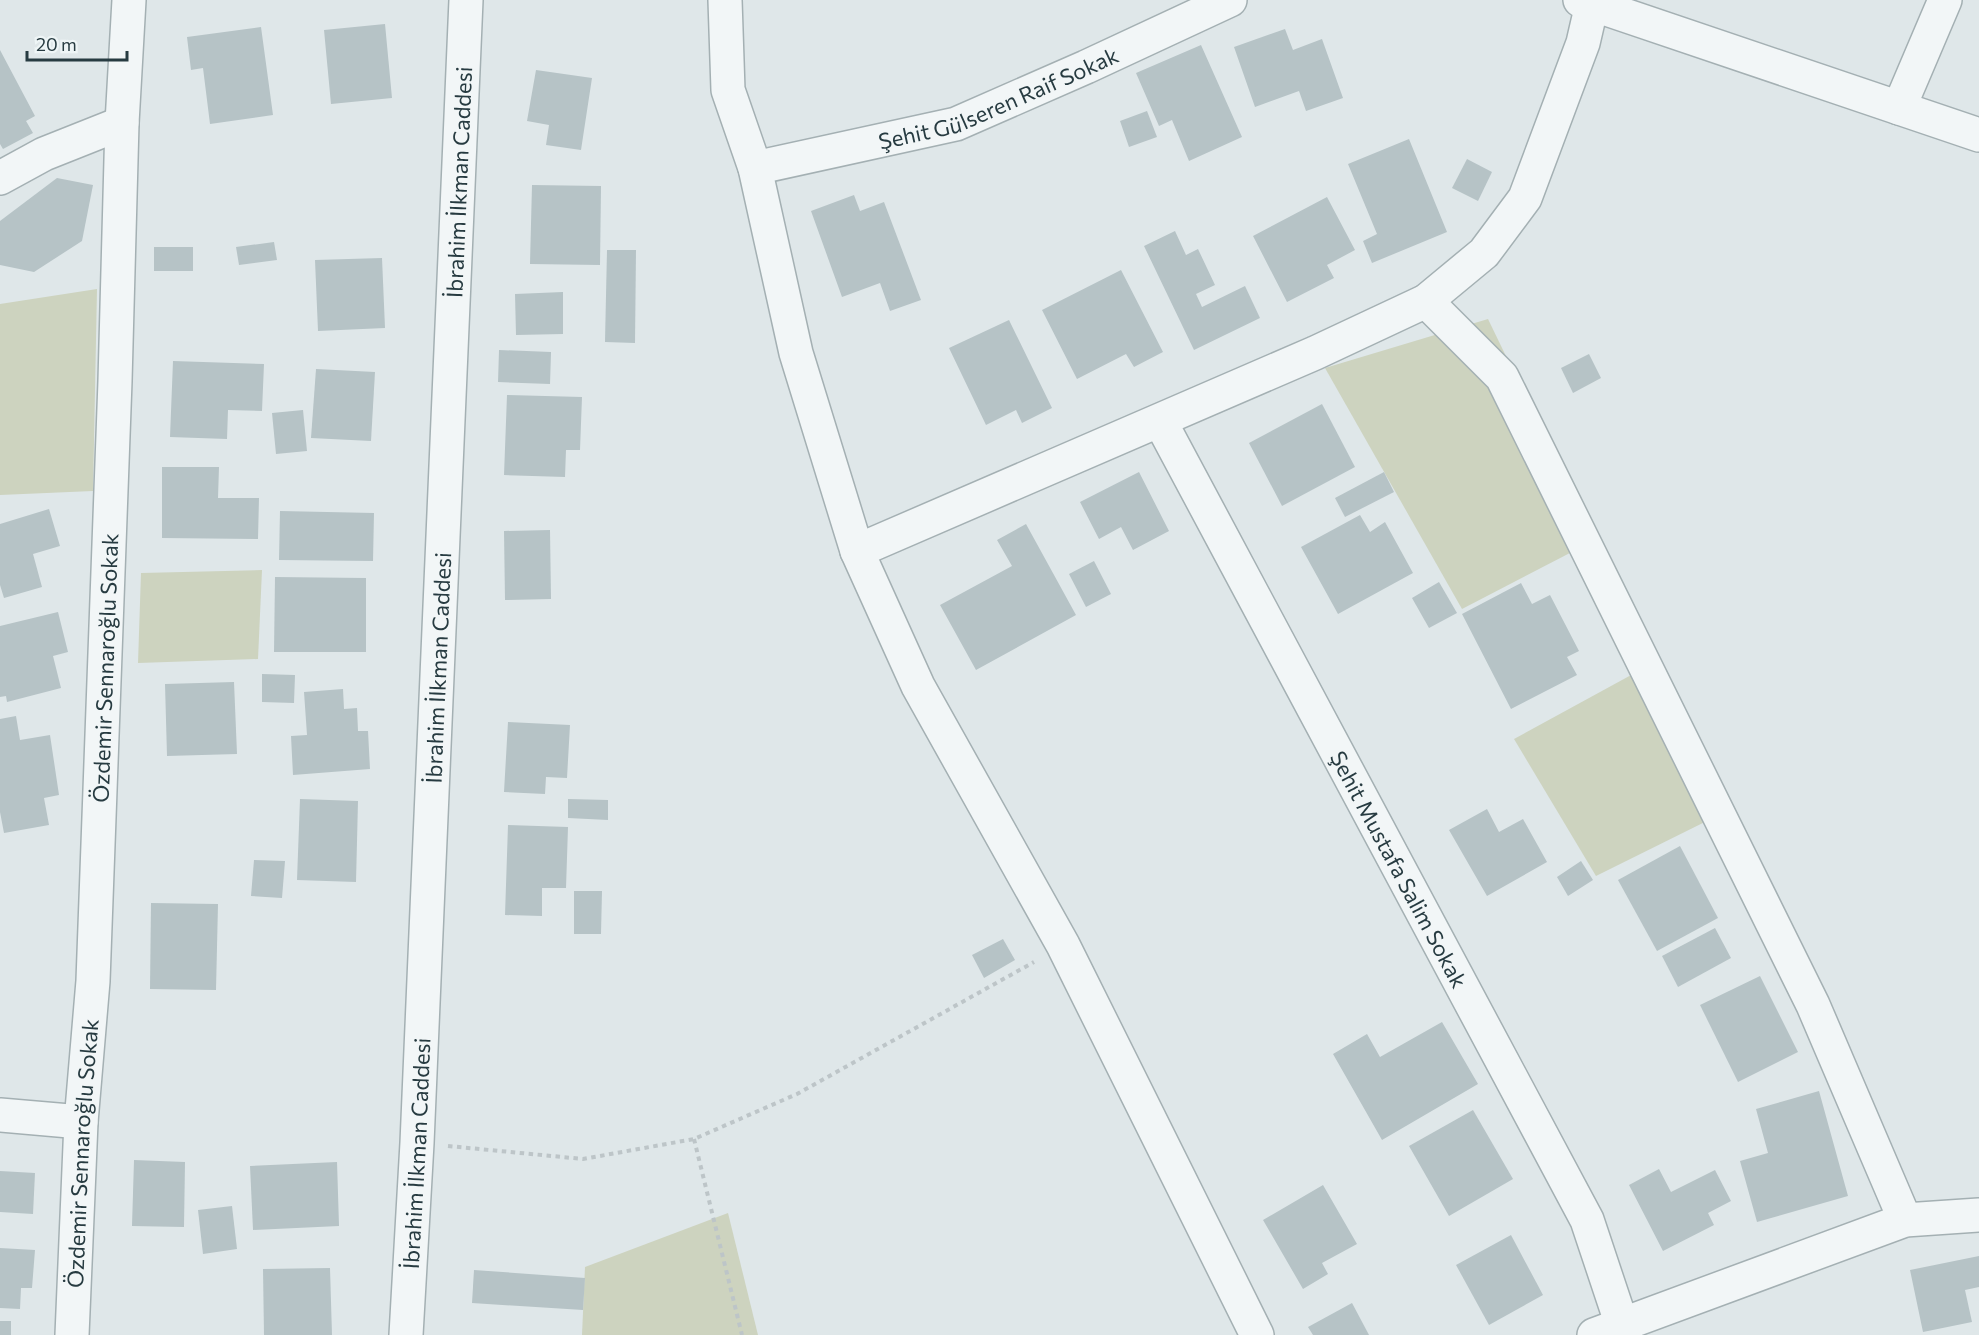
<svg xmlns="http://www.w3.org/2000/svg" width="1979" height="1335" font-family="Commissioner,sans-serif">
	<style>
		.green { fill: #cdd3bf }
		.building { fill: #b6c3c6 }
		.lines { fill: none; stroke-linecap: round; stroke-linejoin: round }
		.minor-casing { stroke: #a4b0b3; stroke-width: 36 }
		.tertiary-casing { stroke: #a4b0b3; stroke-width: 36 }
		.path { stroke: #bdc5c8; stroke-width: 4; stroke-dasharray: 4.5 4.5; stroke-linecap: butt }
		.minor { stroke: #f2f6f7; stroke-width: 33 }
		.tertiary { stroke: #f2f6f7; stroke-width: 33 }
		.labels { text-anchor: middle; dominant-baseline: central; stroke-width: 4.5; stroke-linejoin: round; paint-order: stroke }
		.street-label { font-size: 22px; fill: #273b41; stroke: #eef5f6 }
	</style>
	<rect width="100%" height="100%" fill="#dfe7e9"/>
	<g class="green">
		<path d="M97 289 93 491 0 495V304Z"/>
		<path d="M1488 319 1595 540 1462 609 1325 368Z"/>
		<path d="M262 570 258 659 138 663 141 573Z"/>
		<path d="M1655 662 1727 811 1596 876 1514 739Z"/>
		<path d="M728 1213 758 1335H582L585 1267Z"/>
	</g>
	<g class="building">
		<path d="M385 24 392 98 331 104 324 30Z"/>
		<path d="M261 27 273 115 210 124 203 68 191 70 187 37Z"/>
		<path d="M1285 29 1293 50 1322 39 1343 98 1306 111 1299 91 1255 107 1234 47Z"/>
		<path d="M1201 45 1242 137 1189 161 1172 120 1159 126 1136 73Z"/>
		<path d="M0 50 35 116 26 121 33 133 3 149 0 144Z"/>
		<path d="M536 70 592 78 581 150 546 145 549 125 527 121Z"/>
		<path d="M1147 111 1157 137 1129 147 1120 121Z"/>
		<path d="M1409 139 1447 232 1372 263 1363 241 1377 234 1348 164Z"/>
		<path d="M1467 159 1492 172 1478 201 1452 188Z"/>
		<path d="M57 178 93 185 82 241 34 272 0 265V221Z"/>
		<path d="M532 185 601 186 600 265 530 264Z"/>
		<path d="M854 195 860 211 884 202 921 300 890 311 880 283 842 297 811 211Z"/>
		<path d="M1327 197 1355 250 1327 265 1334 278 1287 302 1253 236Z"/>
		<path d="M1175 231 1186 255 1198 249 1215 285 1196 294 1202 307 1245 286 1260 318 1194 350 1144 246Z"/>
		<path d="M274 242 277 260 239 265 236 247Z"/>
		<rect x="154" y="247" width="39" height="24"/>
		<path d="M607 250H636L635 343 605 342Z"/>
		<path d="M382 258 385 328 318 331 315 260Z"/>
		<path d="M1121 270 1163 352 1134 367 1126 354 1077 379 1042 310Z"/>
		<path d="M563 292V334L516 335 515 294Z"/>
		<path d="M1009 320 1052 408 1022 423 1016 410 986 425 949 348Z"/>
		<path d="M499 350 551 352 550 384 498 382Z"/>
		<path d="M1589 354 1601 378 1573 393 1561 368Z"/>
		<path d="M173 361 264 364 262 411 228 410 227 439 170 437Z"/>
		<path d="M316 369 375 372 371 441 311 438Z"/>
		<path d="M507 395 582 397 580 450H566L565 477 504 475Z"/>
		<path d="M1322 404 1355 467 1282 506 1249 443Z"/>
		<path d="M303 410 307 451 276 454 272 413Z"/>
		<path d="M162 467H219L218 498H259L258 539 162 538Z"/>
		<path d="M1139 472 1169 531 1133 550 1121 527 1099 539 1080 502Z"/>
		<path d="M1384 472 1394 492 1345 517 1335 498Z"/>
		<path d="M49 509 60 546 33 554 42 587 4 598 0 585V524Z"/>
		<path d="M280 511 374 513 373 561 279 560Z"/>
		<path d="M1360 515 1370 532 1385 522 1413 573 1338 614 1301 547Z"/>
		<path d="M1026 524 1076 615 976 670 940 605 1012 566 997 540Z"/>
		<path d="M550 530 551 599 505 600 504 531Z"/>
		<path d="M1094 561 1111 594 1086 607 1069 574Z"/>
		<path d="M275 577 366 578V652H274Z"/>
		<path d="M1439 582 1457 613 1429 628 1412 598Z"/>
		<path d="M1521 583 1532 604 1550 595 1579 651 1567 657 1577 675 1511 709 1462 614Z"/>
		<path d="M58 612 68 652 53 656 61 688 7 702 6 696 0 697V626Z"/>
		<path d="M262 674 295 675 294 703 262 702Z"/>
		<path d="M234 682 237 754 167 756 165 684Z"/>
		<path d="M343 689 344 709 357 708 358 731H368L370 769 293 775 291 736 307 735 304 692Z"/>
		<path d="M16 716 20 740 50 735 59 795 44 798 49 825 4 833 0 812V719Z"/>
		<path d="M508 722 570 725 567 778 546 777 545 794 504 792Z"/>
		<path d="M300 799 358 801 356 882 297 880Z"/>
		<path d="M568 799 608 800V820L568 818Z"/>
		<path d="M1487 809 1499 832 1523 819 1547 862 1487 896 1449 830Z"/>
		<path d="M508 825 568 827 566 888H542V916L505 915Z"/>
		<path d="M1680 846 1718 918 1657 951 1618 880Z"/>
		<path d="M254 860 285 861 282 898 251 896Z"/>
		<path d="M1581 861 1593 880 1568 896 1557 877Z"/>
		<path d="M574 891H602L601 934H574Z"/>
		<path d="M151 903 218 904 216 990 150 989Z"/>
		<path d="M1715 928 1731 958 1678 987 1662 956Z"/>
		<path d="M1003 939 1015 960 984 978 972 955Z"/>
		<path d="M1760 976 1798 1052 1738 1082 1700 1005Z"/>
		<path d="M1442 1022 1478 1084 1382 1140 1333 1054 1367 1034 1380 1057Z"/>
		<path d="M1819 1091 1848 1196 1757 1222 1740 1161 1768 1153 1756 1109Z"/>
		<path d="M1473 1110 1513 1179 1449 1216 1409 1146Z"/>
		<path d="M134 1160 185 1162 184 1227 132 1226Z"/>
		<path d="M337 1162 339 1226 253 1230 250 1166Z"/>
		<path d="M1659 1169 1671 1192 1715 1170 1731 1201 1708 1213 1714 1225 1663 1251 1629 1185Z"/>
		<path d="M0 1171 35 1173 33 1214 0 1212Z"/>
		<path d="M1323 1185 1357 1244 1322 1263 1328 1274 1303 1289 1263 1220Z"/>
		<path d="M232 1206 237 1249 203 1254 198 1210Z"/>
		<path d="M1511 1235 1543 1295 1489 1325 1456 1265Z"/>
		<path d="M0 1248 35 1250 32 1288H21L20 1309 0 1308Z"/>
		<path d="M1979 1256V1287L1965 1290 1972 1322 1923 1332 1910 1270Z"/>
		<path d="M330 1268 332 1335H264L263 1269Z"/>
		<path d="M474 1270 585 1278 583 1310 472 1303Z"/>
		<path d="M1352 1303 1369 1335H1313L1308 1327Z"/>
		<rect x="0" y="1321" width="11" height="14"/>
	</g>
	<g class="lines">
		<g class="minor-casing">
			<g id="minor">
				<path d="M725 0 728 90 755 168 796 353 857 551 918 686 1063 945 1257 1335"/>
				<path d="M1580 0 1979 135"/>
				<path d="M1899 108 1945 0"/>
				<path id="s1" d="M755 168 956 124 1086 67 1230 0"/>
				<path d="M0 178 44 154 122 123"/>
				<path d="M1426 301 1502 377 1813 1005 1905 1220"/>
				<path id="s2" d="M1160 421 1587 1220 1622 1325"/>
				<path d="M857 551 1315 353 1426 301 1484 253 1525 198 1583 43 1592 4"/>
				<path d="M0 1115 81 1122"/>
				<path id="s3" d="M72 1335 81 1122 93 981 115 381 122 123 129 0"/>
				<path d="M1594 1335 1905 1220 1979 1215"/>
			</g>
		</g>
		<g class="tertiary-casing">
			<g id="tertiary">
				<path id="s4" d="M406 1335 417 1143 466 0"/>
			</g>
		</g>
		<g class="path">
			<path d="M694 1139 742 1335"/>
			<path d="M448 1146 583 1159 694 1139 797 1094 1034 962"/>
		</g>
		<use href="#minor" class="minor"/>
		<use href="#tertiary" class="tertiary"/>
	</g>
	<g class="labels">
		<g class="street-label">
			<text stroke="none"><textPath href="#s1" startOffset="254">Şehit Gülseren Raif Sokak</textPath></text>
			<text stroke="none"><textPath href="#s4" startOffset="1154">İbrahim İlkman Caddesi</textPath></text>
			<text stroke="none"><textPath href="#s3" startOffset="668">Özdemir Sennaroğlu Sokak</textPath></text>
			<text stroke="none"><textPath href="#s4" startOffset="668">İbrahim İlkman Caddesi</textPath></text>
			<text stroke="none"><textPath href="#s2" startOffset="508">Şehit Mustafa Salim Sokak</textPath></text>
			<text stroke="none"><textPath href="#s3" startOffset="182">Özdemir Sennaroğlu Sokak</textPath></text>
			<text stroke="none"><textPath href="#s4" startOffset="182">İbrahim İlkman Caddesi</textPath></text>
		</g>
	</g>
	<path d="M27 51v9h100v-9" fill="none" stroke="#273b41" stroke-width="3"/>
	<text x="36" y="51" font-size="18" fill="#273b41" stroke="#eef5f6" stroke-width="4.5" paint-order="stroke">20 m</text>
</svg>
